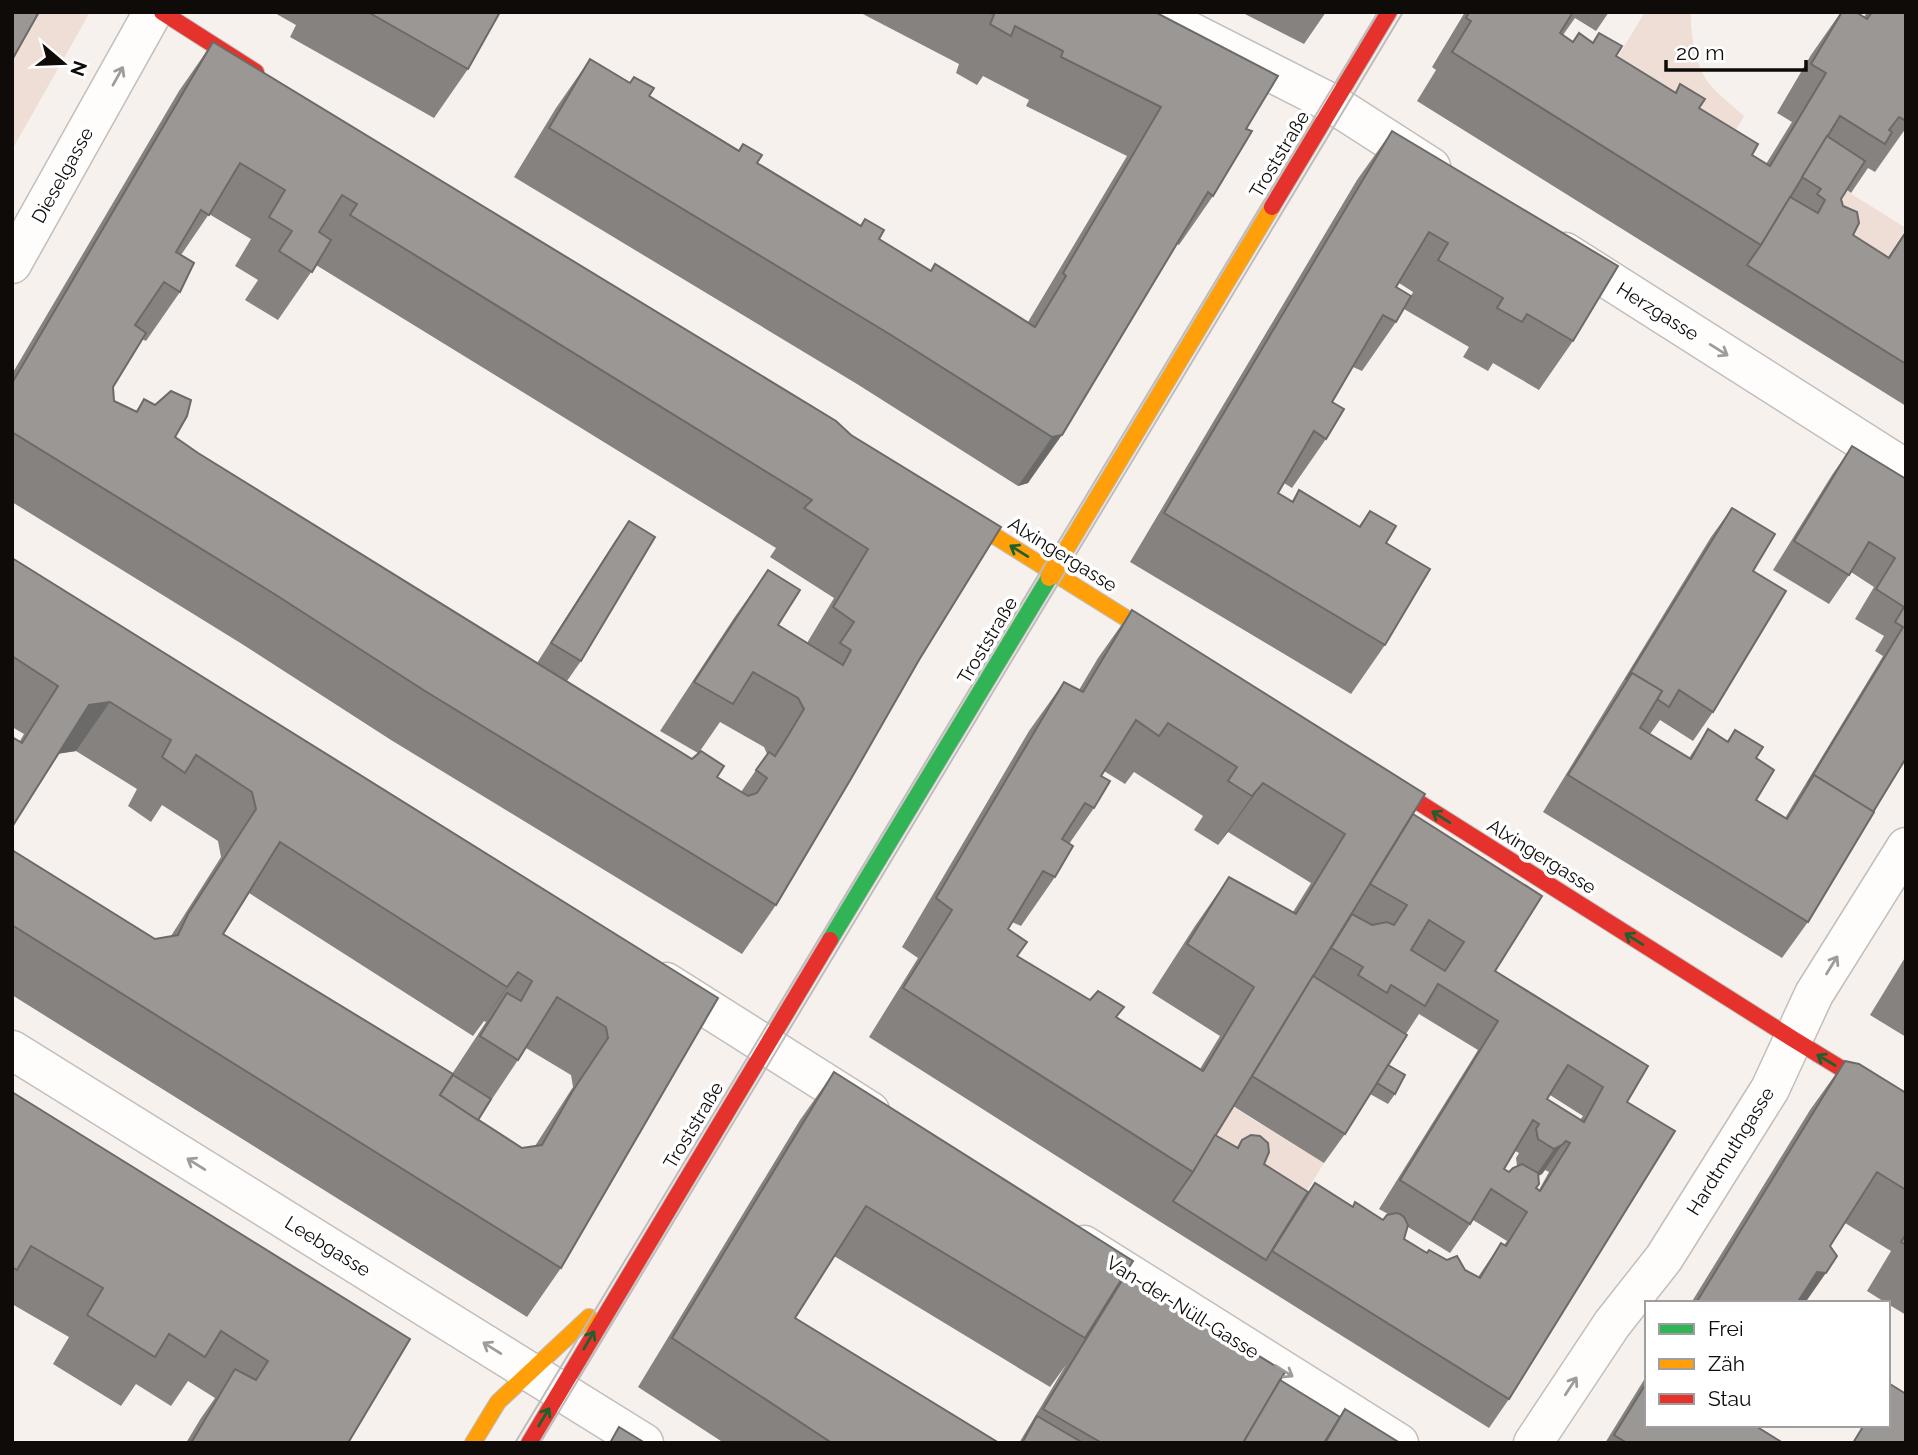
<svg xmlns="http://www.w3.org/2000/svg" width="1918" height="1455" font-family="Raleway,sans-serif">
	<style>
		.green { fill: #eeded6 }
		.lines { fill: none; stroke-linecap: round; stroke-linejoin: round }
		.street-casing { stroke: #c2bebb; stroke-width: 41 }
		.fast-casing { stroke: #c2bebb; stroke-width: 18 }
		.slow-casing { stroke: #c2bebb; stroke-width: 18 }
		.jam-casing { stroke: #c2bebb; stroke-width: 18 }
		.street { stroke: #fefdfc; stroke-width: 38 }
		.fast { stroke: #30b455; stroke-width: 16 }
		.slow { stroke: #ff9f0a; stroke-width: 16 }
		.jam { stroke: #e5322d; stroke-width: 16 }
		.tram { stroke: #bebcbc; stroke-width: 2 }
		.wall { fill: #858280; fill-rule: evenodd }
		.shaded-wall { fill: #6c6a68 }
		.building { fill: #9b9795; stroke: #6c6a68; stroke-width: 2; fill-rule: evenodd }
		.oneway { stroke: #9e9c9b }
		.oneway2 { stroke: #1f602f }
		.labels { text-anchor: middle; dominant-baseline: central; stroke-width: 7; stroke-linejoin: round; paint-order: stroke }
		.street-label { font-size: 19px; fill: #0e0b09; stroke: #fff }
	</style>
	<rect width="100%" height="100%" fill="#f7f1ee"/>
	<g class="green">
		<path d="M12 12H90L12 150Z"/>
		<path d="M1645 12H1691C1690 34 1696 69 1711 86 1721 97 1733 106 1744 116L1720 157 1602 83Z"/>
		<path d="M1845 190 1906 228 1869 287 1823 235Z"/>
		<path d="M1230 1105 1324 1163 1294 1212 1200 1155Z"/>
	</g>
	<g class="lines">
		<g class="street-casing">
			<g id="street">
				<path d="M1152 12 1333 104 1431 167"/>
				<path d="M1565 252 1906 469"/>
				<path d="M12 264 153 12"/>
				<path d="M666 982 870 1111"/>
				<path d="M12 1050 644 1443"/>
				<path d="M1084 1245 1399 1443"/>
				<path d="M1533 1443 1612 1324 1664 1258 1770 1089 1814 994 1906 847"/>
			</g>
		</g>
		<g class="fast-casing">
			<path id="fast" d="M830 940 1049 578"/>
		</g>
		<g class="slow-casing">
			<g id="slow">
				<path d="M950 508 1169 645"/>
				<path d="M1049 578 1272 207"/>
				<path d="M473 1443 498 1402 589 1317"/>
			</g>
		</g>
		<g class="jam-casing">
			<g id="jam">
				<path d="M162 12 256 72"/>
				<path d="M1272 207 1389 12"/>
				<path d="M1377 776 1793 1039 1906 1108"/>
				<path d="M529 1443 830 940"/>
			</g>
		</g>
		<use href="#street" class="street"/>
		<use href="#fast" class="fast"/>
		<use href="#slow" class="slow"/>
		<use href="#jam" class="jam"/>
		<g class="tram">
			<path d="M515 1443 1378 12"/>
			<path d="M540 1443 1403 12"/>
		</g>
	</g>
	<g class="wall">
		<path d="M273 12H500L468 69 434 118 290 37 296 25Z"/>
		<path d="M859 12H1155L1246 129 1213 196 1179 245 1177 244 1028 483 1018 486 857 384 514 177 556 108 590 59 739 150 743 144 757 163 860 226 865 219 879 239 930 271 1032 324 1028 322 1127 156 1026 106 1029 100 983 76 977 85 956 73 959 64Z"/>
		<path d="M1241 12H1326L1304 44Z"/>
		<path d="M1465 12H1609L1596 31 1575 18 1563 35 1573 42 1579 33 1593 42 1599 33 1616 56 1675 92 1680 84 1699 108 1752 155 1766 164 1792 122 1777 113 1811 55 1841 12H1856L1864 17 1867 12H1906V128L1875 172 1868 168 1851 193 1847 190 1841 199 1843 206 1853 235 1888 257 1906 230V406L1417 101 1436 70 1432 67Z"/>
		<path d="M213 42 836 421 919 660 776 905 742 954 391 740 242 644 12 502V374L179 91ZM209 214 251 239 235 266 258 280 245 300 278 320 316 265 776 548 770 557 834 598 807 643 778 625 768 570 734 618 660 731 698 753 692 759 198 453 175 437 144 399 136 411 114 401 113 387 142 339 146 341 180 292 181 255ZM720 722 764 747 767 754 741 792 717 777 700 751Z"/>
		<path d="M1392 131 1573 341 1539 390 1493 363 1488 371 1463 357 1469 347 1404 309 1396 322 1362 371 1353 367 1332 402 1326 439 1292 488 1284 483 1278 493 1292 501 1299 490 1359 526 1370 511 1386 543 1385 645 1351 694 1130 562 1357 180ZM1399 283 1413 292 1411 296 1396 287Z"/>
		<path d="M1852 446 1906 479V758L1808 922 1782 958 1543 812 1711 537 1732 508 1753 571 1713 712 1693 741 1660 720 1650 734 1689 758 1708 729 1727 741 1735 730 1756 758V800L1785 818 1883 656 1875 651 1884 636 1855 619 1874 587 1851 572 1829 604 1773 570 1832 475Z"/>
		<path d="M629 521 581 661 567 681 537 663 615 541Z"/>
		<path d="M12 558 718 998 561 1268 527 1317 12 995V737L20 741 24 734 12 727ZM76 751 137 789 128 806 151 822 162 805 218 841 221 857 171 936 155 939 12 850V827L58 754ZM249 893 473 1036 484 1021 486 1022 452 1074 223 934ZM526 1048 571 1075 573 1087 535 1146 522 1148 478 1120Z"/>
		<path d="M1132 610 1413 814 1495 971 1627 1102 1509 1399 1489 1428 1159 1221 869 1037 918 958 902 947 1029 731 1064 682 1079 690 1098 658ZM1104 771 1125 784 1134 772 1203 816 1194 830 1218 845 1228 832 1311 883 1293 912 1229 877 1195 926 1152 993 1220 1036 1200 1069 1017 956 1008 929 1012 922 1021 926 1055 877 1069 844 1094 808 1101 776ZM1419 1014 1478 1050 1379 1209 1388 1214 1383 1220 1352 1206 1315 1183 1308 1192 1264 1164 1242 1140 1237 1147 1215 1136 1233 1106 1324 1163 1345 1134 1370 1094 1388 1104 1395 1094 1388 1065 1406 1034ZM1550 1095 1583 1116 1580 1120 1547 1099ZM1515 1151 1519 1153 1516 1158 1517 1166 1509 1172 1504 1169ZM1545 1170 1549 1172 1539 1190 1536 1188 1538 1176 1542 1174ZM1473 1220 1507 1241 1504 1245 1501 1243 1478 1277 1465 1270 1427 1253 1404 1239 1408 1227 1450 1253Z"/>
		<path d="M1906 956V1037L1870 1015Z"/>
		<path d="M1845 1061 1906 1093V1315L1888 1304V1303H1886L1867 1291 1891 1251 1845 1223 1830 1246 1805 1303H1691L1810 1110Z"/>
		<path d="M834 1072 1280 1380 1340 1417 1345 1409 1400 1443H1019L1066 1365 1050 1387 834 1256 795 1318 999 1443H724L638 1387 800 1120Z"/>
		<path d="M12 1092 348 1443H186L201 1418 215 1398 188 1381 171 1406 136 1384 121 1406 53 1364 69 1337 12 1304Z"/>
		<path d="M1647 1375V1425L1783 1443H1605Z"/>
	</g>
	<g class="shaded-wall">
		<path d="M1062 435 1028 483 1018 486 1052 437Z"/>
		<path d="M110 702 76 751 54 754 89 705Z"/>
		<path d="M1263 783 1228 832 1218 845 1252 796Z"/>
		<path d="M518 972 473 1036 507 987Z"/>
		<path d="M1562 1145 1542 1174 1534 1178 1554 1149Z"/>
		<path d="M1817 1272 1826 1273 1805 1303H1795Z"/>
	</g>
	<g class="building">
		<path d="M12 12H39L12 60Z"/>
		<path d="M368 12H500L468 69Z"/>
		<path d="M989 12H1155L1278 76 1246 129 1252 131 1213 196 1208 192 1062 435 1052 437 891 335 549 128 590 59 630 83 634 77 654 88 649 96 739 151 743 144 762 155 757 163 861 226 865 219 884 230 879 239 931 271 935 264 1035 327 1066 276 1063 273 1161 107 1061 57 1063 51 1015 26 1011 36 990 24 994 15Z"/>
		<path d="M1469 12H1573L1560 33 1573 42 1579 33 1593 43 1599 33 1622 46 1616 56 1676 93 1680 84 1705 99 1699 108 1758 144 1752 155 1770 166 1826 73 1811 64 1842 12H1856L1867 19 1872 12H1906V121L1899 117 1889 130 1892 132 1885 144 1840 116 1761 245 1452 52 1471 21 1466 18Z"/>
		<path d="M213 42 836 421 851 435 1001 527 919 660 852 777 776 905 425 691 276 595 12 432V383ZM240 163 285 190 269 217 292 231 279 251 312 272 331 240 319 232 342 195 357 204 350 215 812 500 804 508 868 549 833 607 854 622 840 643 851 650 843 665 778 625 800 590 768 570 694 682 733 704 753 672 798 698 804 709 786 739 775 756 769 752 756 770 767 778 757 793 748 796 717 777 724 766 701 751 692 759 198 453 175 437 187 416 191 400 171 391 155 405 144 399 137 412 114 401 113 387 146 333 135 325 164 282 180 292 194 263 176 252 201 210 209 215Z"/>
		<path d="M1392 131 1618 266 1573 341 1527 314 1522 322 1497 308 1503 298 1438 260 1448 243 1429 232 1396 287 1411 296 1396 322 1383 315 1332 402 1344 409 1326 439 1314 431 1278 493 1293 502 1299 490 1360 527 1370 511 1396 526 1386 543 1430 569 1385 645 1164 513Z"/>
		<path d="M1827 136 1865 161 1841 199 1843 206 1857 212 1859 223 1853 235 1889 258 1906 232V364L1747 265 1761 245 1790 197 1818 213 1825 200 1817 194 1821 189 1802 177Z"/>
		<path d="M1852 446 1906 479V758L1873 812 1814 775 1808 783 1903 627 1895 622 1904 607 1876 589 1895 558 1869 542 1849 575 1794 541Z"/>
		<path d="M1732 508 1775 534 1753 571 1786 591 1713 712 1679 690 1669 707 1657 699 1662 691 1632 673 1626 680Z"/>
		<path d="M629 521 655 537 581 661 551 643Z"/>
		<path d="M12 558 718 998 561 1268 12 925V737L22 743 58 686 12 656ZM110 702 171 740 162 757 185 773 196 755 252 792 256 809 188 914 178 935 155 939 12 850V827L89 705ZM280 842 507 987 518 972 532 981 521 1001 507 993 480 1036 518 1060 557 997 606 1027 608 1038 572 1092 542 1145 522 1148 440 1095 453 1074 223 934Z"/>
		<path d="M1132 610 1425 794 1193 1172 903 988 952 910 936 898 1064 682 1083 692ZM1136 720 1159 736 1168 723 1237 767 1228 781 1252 796 1263 783 1345 834 1296 914 1229 877 1187 944 1254 987 1203 1071 1116 1017 1124 1007 1098 991 1090 1000 1017 956 1027 942 1008 929 1043 871 1055 877 1073 846 1062 839 1085 803 1094 808 1110 781 1101 776Z"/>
		<path d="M1632 673 1662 691 1640 728 1691 759 1708 729 1728 742 1735 730 1763 747 1756 758 1774 770 1756 800 1787 819 1814 775 1874 812 1808 922 1568 775Z"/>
		<path d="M1413 814 1542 896 1495 971 1648 1066 1627 1102 1675 1131 1509 1399 1272 1251 1315 1183 1353 1207 1355 1202 1383 1220 1387 1215 1396 1213 1400 1214 1404 1217 1408 1225 1404 1239 1427 1253 1429 1250 1447 1260 1457 1256 1465 1270 1480 1278 1501 1243 1506 1246 1527 1212 1491 1189 1470 1224 1400 1180 1498 1021 1438 984 1425 1006 1391 985 1387 993 1358 975 1363 967 1331 948 1352 914 1372 925 1387 922 1394 925 1407 905 1370 884ZM1429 920 1464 942 1445 971 1411 950ZM1568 1065 1603 1087 1584 1122 1547 1099ZM1533 1120 1539 1124 1536 1129 1538 1139 1554 1149 1562 1145 1566 1141 1570 1143 1540 1191 1536 1188 1539 1184 1538 1173 1522 1164 1513 1168 1509 1172 1504 1169Z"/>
		<path d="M1313 976 1407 1035 1345 1134 1252 1076Z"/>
		<path d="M1845 1061 1859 1064 1906 1093V1190L1877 1172 1830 1246 1837 1256 1826 1273 1817 1272 1797 1303H1696Z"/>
		<path d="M1388 1065 1405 1075 1395 1094 1377 1083Z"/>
		<path d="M834 1072 1133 1261 1085 1338 866 1206 795 1318 999 1443H832L672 1338Z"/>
		<path d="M453 1075 491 1099 478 1120 440 1095Z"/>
		<path d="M12 1092 410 1339 348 1443H191L235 1369 256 1380 268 1361 221 1331 205 1357 169 1334 155 1357 87 1315 103 1288 31 1246 17 1270 12 1267Z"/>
		<path d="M1215 1135 1238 1148 1242 1140 1251 1135 1260 1136 1268 1143 1269 1152 1264 1164 1308 1192 1266 1260 1173 1201 1193 1172Z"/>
		<path d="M1906 1234V1245L1901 1242Z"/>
		<path d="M1126 1274 1285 1372 1243 1443H1102L1043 1409Z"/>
		<path d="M1280 1380 1340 1417 1324 1443H1243Z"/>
		<path d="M1647 1382V1425H1754L1783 1443H1627L1614 1435Z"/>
		<path d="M1890 1384 1906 1394V1443H1853L1864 1425H1888V1386Z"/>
		<path d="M1345 1409 1400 1443H1325Z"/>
		<path d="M1037 1416 1083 1443H1022Z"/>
		<path d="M619 1427 645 1443H610Z"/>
	</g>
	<defs><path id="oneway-shaft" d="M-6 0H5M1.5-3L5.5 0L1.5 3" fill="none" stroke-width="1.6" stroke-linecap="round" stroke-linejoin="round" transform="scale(1.75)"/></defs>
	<g class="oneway">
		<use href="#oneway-shaft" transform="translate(118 76) rotate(-61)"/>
		<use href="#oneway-shaft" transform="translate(1719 350) rotate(32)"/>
		<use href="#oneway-shaft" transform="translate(1832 965) rotate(-58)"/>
		<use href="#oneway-shaft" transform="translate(196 1164) rotate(-148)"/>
		<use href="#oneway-shaft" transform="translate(492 1348) rotate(-148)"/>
		<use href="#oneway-shaft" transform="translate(1284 1371) rotate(32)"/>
		<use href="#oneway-shaft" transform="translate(1571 1386) rotate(-57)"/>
	</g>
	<g class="oneway2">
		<use href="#oneway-shaft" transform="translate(1019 551) rotate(-148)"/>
		<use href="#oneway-shaft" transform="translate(1441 817) rotate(-148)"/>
		<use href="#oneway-shaft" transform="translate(1634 939) rotate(-148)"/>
		<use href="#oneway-shaft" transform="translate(1826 1060) rotate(-149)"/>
		<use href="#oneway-shaft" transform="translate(589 1340) rotate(-60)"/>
		<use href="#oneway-shaft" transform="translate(544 1417) rotate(-59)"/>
	</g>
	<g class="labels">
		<g class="street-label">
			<text transform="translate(1279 154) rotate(-59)">Troststraße</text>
			<text transform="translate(62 175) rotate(-61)">Dieselgasse</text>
			<text transform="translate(1658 311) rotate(32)">Herzgasse</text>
			<text transform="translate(1063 554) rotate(32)">Alxingergasse</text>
			<text transform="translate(987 640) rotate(-59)">Troststraße</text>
			<text transform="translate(1542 856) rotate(32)">Alxingergasse</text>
			<text transform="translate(693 1125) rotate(-59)">Troststraße</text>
			<text transform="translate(1730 1151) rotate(-58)">Hardtmuthgasse</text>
			<text transform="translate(328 1246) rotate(32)">Leebgasse</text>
			<text transform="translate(1183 1307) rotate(32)">Van-der-Nüll-Gasse</text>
		</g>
	</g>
	<rect width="1918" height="1455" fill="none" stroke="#0e0b09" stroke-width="28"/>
	<rect x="1645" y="1301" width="245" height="126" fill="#ffffff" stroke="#9f9d9d" stroke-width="2"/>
	<rect x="1659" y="1324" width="35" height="10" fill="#30b455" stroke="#9f9d9d" stroke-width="2"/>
	<text x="1708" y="1336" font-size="21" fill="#0e0b09">Frei</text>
	<rect x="1659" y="1359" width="35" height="10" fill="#ff9f0a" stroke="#9f9d9d" stroke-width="2"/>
	<text x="1708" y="1371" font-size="21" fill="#0e0b09">Zäh</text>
	<rect x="1659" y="1394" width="35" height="10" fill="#e5322d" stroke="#9f9d9d" stroke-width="2"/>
	<text x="1708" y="1406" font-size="21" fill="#0e0b09">Stau</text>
	<g transform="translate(63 63) rotate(109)" stroke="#ffffff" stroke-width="5" paint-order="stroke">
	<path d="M0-5L12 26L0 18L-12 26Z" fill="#0e0b09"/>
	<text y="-10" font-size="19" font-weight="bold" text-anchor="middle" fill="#0e0b09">N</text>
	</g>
	<path d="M1666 60v10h140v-10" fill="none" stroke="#0e0b09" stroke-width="3.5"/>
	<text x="1676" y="60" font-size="21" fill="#0e0b09" stroke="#ffffff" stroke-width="5" paint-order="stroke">20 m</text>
</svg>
